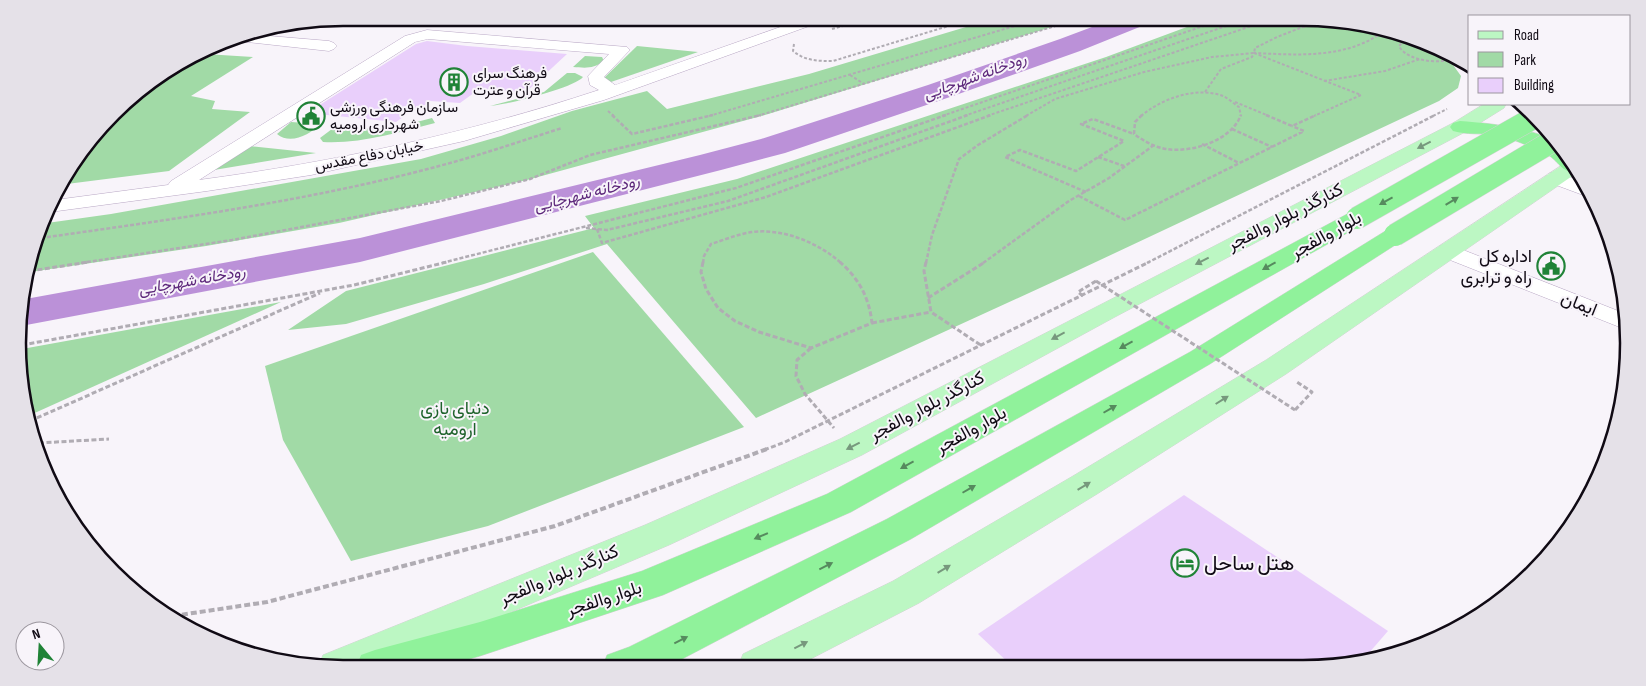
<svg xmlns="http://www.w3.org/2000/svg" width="1646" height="686" font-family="'Sofia Sans Condensed',Vazirmatn,sans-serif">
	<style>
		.green { fill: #a1daa6 }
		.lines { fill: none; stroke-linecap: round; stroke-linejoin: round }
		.river { fill: #bb91d8; fill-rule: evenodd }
		.building { fill: #e9cffb }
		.minor-casing { stroke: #b9a8c5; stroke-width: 1 }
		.major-casing { stroke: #d4d3d5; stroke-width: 1 }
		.highway-casing { stroke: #d4d3d5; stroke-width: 1 }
		.path-far3 { stroke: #b0acb3; stroke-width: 2; stroke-dasharray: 3 2; stroke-linecap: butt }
		.path-far2 { stroke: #b0acb3; stroke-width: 2.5; stroke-dasharray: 4 2; stroke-linecap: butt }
		.path-far1 { stroke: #b0acb3; stroke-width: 3; stroke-dasharray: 5 2.5; stroke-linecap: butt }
		.path { stroke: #b0acb3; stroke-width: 4; stroke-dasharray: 6 3; stroke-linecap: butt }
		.minor { fill: #fff; fill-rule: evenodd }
		.major { fill: #bcf7c3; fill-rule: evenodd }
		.highway { fill: #90f29b; fill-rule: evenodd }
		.highway-bridge-casing { stroke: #d4d3d5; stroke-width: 23; stroke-linecap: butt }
		.path-bridge { stroke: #b0acb3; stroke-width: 3; stroke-dasharray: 5 2.5; stroke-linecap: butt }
		.highway-bridge { stroke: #90f29b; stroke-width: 22 }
		.oneway { fill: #77987d }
		.oneway2 { fill: #568a5e }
		.labels { text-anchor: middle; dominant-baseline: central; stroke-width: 4; stroke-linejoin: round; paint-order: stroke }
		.far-poi-label { font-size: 15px; fill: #100a14; stroke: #f8f4fa; text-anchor: start }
		.far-street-label { font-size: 15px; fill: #100a14; stroke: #f8f4fa }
		.far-water-label { font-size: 16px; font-style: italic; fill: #5d287b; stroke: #f8f4fa }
		.street-label { font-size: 18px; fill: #100a14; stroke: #f8f4fa }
		.poi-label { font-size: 18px; fill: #100a14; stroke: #f8f4fa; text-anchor: end }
		.park-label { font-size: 18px; fill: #1f632c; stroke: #f8f4fa }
		.near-poi-label { font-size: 21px; fill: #100a14; stroke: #f8f4fa; text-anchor: start }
		.rim { fill: none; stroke: #100a14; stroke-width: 2.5 }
	</style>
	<rect width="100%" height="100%" fill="#f8f4fa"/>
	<g class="green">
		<path d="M996 18H1081L765 115 527 180 339 223 206 246 30 272 47 223 111 214 421 159 501 136 572 111 647 91 667 109 809 74Z"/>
		<path d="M1211 18H1303L1407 35 1443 51 1461 76 1458 88 1439 101 1066 276 756 418 607 244 484 284 346 324 288 330 346 291 594 228 585 216 737 179 1106 57Z"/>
		<path d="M637 46 698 52 611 82 603 79Z"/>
		<path d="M205 54 253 57 191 96 215 101 212 109 250 112 169 171 59 185 61 180 129 98Z"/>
		<path d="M585 56 602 57 604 61C593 69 586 68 573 67Z"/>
		<path d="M567 73H575L583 77C574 88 506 105 490 106L544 92Z"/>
		<path d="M432 118 435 123C399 132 361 144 323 142L320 138 336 126 386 130Z"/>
		<path d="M291 122 320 124C310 135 290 145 277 134Z"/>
		<path d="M249 146 316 153 214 170Z"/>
		<path d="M593 252 744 427 488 526 351 561 283 440 265 366Z"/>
		<path d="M281 302 28 416 24 407 22 349Z"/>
	</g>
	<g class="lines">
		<path class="river" d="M1116 18H1151L1147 24 1080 51 950 97 785 153 721 170 360 262 21 326 20 300 360 238 700 155 761 139 928 85 1060 39Z"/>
	</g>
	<g class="building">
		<path d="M427 41 467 46 567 54 525 93 489 89 487 90H478L460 103 430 101 425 105H420L396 122 307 113 416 44Z"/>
		<path d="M1184 495 1388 631 1362 661 1346 666 1013 667 978 634Z"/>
	</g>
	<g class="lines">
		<g class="minor-casing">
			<g id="minor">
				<path d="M343 18H382L387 19 389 22 387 25 382 26 330 24 323 21Z"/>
				<path d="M806 18H825L823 21 604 100 464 141 311 175 207 191 50 212 55 200 168 185 171 181 405 36 427 30 627 47 630 50 627 53 604 77 615 85ZM428 39 609 54 588 76 590 85 599 90C469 133 335 162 199 180L415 42Z"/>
				<path d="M246 34 329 41 334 43 337 46 334 49 329 51 229 40 238 35Z"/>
				<path d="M1555 172 1584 182 1593 196 1583 195 1548 182 1545 178 1548 174Z"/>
				<path d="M1448 244 1626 314 1627 330 1440 256 1437 251 1440 246Z"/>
			</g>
		</g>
		<g class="major-casing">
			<g id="major">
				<path d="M1484 104H1506L1504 108 1467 131 1113 318 862 455 669 545 379 668H343L319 665 323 655 645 525 840 439 1453 123Z"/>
				<path d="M1570 160 1578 172 1286 374 1097 494 919 603 795 667H738L743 654 893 581 1073 476 1266 360Z"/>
			</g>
		</g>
		<g class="highway-casing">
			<g id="highway">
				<path d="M1460 121C1488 123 1538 128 1561 145 1568 150 1573 163 1577 171 1562 175 1558 159 1546 154 1529 146 1514 139 1495 135 1481 133 1467 135 1453 131L1450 127 1453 123Z"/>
				<path d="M1357 211 1365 213 1369 218 1365 223 851 512 663 595 480 656 437 668H356L361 655 375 650 480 622 642 571 827 494 1349 213Z"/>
				<path d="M1395 228 1403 230 1407 235 1403 240 1210 364 911 539 665 668H602L607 655 629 647 887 519 1190 352 1387 230Z"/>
			</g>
		</g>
		<g class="path-far3">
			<path d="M835 25 853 18"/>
			<path d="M832 29 872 18"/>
			<path d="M1421 41 1402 43 1399 46C1407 62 1443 65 1458 57"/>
			<path d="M794 44 793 51C805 61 818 61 833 61L975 18"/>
			<path d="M1254 53 1361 95 1314 116"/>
			<path d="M850 75 864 84"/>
			<path d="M1324 81 1385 71 1420 59"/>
			<path d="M1205 92 1221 69 1252 57 1254 53C1299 55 1347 59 1384 31"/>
			<path d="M1235 102 1269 116"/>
			<path d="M608 111 614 116"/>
			<path d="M709 116 1042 18"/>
			<path d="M757 116 1082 18"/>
			<path d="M942 116 1221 20 1257 24"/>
			<path d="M964 116 1229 25 1231 21"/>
			<path d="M987 116 1275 18"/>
			<path d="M1026 116 1055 99 1144 72 1212 57 1254 53 1255 48 1277 37 1321 20"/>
			<path d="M1141 116C1161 99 1196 86 1223 96 1228 98 1234 104 1239 107L1241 116"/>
			<path d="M1433 116 1447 109"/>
		</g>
		<g class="path-far2">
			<path d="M612 115 632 134 713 115"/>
			<path d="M1142 115 1135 122 1134 134C1144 141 1154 147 1166 149 1192 153 1231 141 1241 115"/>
			<path d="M1266 115 1292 126 1316 115"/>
			<path d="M1232 129 1272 147"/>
			<path d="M1202 144 1239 163"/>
			<path d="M1098 157 1124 166"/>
			<path d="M1086 192 1005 157 1020 150 1076 171 1124 141 1081 124 1093 119 1134 134"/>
			<path d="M1079 196 1125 220 1304 131 1292 126"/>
			<path d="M586 228 607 230 728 201 968 115"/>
			<path d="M597 229 602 243 766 197 991 115"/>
			<path d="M41 238C174 219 309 201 439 166 481 155 521 141 562 128"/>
			<path d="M81 263 232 240 441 201 530 179 590 155 761 115"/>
			<path d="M442 263 736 188 946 115"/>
			<path d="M703 263 704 256 711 244C724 240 738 234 752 232 783 228 819 243 841 263"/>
			<path d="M926 263 932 235 959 159 978 145 1028 115"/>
			<path d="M983 263 1069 201 1109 178 1154 145"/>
			<path d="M1147 263 1435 115"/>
		</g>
		<g class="path-far1">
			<path d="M703 262 701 272 706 289 718 308 735 321 759 332 811 348 872 323C869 297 859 279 840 262"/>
			<path d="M926 262 924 271 931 312 982 346"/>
			<path d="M30 271 89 262"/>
			<path d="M1083 296 1078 292 1096 281"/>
			<path d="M928 298 985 262"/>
			<path d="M872 323 931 312"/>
			<path d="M22 345 354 285 447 262"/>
			<path d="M811 348 797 360 796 376 805 394 834 428"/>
			<path d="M1295 410 1312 392 1297 382"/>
			<path d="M30 421 320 293"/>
			<path d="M39 443 109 439"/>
			<path d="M764 450 785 442 1149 262"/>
		</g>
		<path class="path" d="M173 616 267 602 555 526 767 449"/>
		<use href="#minor" class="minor"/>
		<use href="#major" class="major"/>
		<use href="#highway" class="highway"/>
		<g class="highway-bridge-casing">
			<g id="highway-bridge">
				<path d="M1357 218 1535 117"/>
				<path d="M1395 235 1556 139"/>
			</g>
		</g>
		<path class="path-bridge" d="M1096 281 1295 410"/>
		<use href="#highway-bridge" class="highway-bridge"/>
	</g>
	<defs><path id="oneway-solid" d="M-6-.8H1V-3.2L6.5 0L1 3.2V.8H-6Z" transform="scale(1.25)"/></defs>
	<g class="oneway">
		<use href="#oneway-solid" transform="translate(1424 145) rotate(153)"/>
		<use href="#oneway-solid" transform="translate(1202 261) rotate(153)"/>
		<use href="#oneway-solid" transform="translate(1058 336) rotate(152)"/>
		<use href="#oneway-solid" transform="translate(1222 400) rotate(-32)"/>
		<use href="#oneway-solid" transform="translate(853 446) rotate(153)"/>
		<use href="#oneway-solid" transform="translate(1084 486) rotate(-31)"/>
		<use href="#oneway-solid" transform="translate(944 569) rotate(-31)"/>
		<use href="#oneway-solid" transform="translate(801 645) rotate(-27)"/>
	</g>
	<g class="oneway2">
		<use href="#oneway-solid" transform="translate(1386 201) rotate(151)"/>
		<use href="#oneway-solid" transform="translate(1452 201) rotate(-31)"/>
		<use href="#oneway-solid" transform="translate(1269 266) rotate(151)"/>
		<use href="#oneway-solid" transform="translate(1126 345) rotate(151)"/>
		<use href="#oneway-solid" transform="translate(1110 409) rotate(-30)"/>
		<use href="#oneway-solid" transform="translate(907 465) rotate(151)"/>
		<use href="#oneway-solid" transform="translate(969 489) rotate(-30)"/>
		<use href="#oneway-solid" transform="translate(761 536) rotate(157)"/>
		<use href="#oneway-solid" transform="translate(826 566) rotate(-27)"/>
		<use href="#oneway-solid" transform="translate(681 640) rotate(-27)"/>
	</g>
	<defs>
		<g id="building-ring" transform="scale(1.4375)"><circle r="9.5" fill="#f8f4fa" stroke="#208337" stroke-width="1.5"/><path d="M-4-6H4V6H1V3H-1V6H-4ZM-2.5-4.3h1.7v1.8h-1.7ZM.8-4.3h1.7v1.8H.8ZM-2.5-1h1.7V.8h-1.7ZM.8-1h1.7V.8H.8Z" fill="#208337"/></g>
		<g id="civic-ring" transform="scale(1.4375)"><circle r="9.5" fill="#f8f4fa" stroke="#208337" stroke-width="1.5"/><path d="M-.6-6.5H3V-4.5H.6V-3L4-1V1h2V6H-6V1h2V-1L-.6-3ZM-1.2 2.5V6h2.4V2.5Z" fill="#208337"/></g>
		<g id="hotel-ring" transform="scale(1.4375)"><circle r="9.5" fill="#f8f4fa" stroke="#208337" stroke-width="1.5"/><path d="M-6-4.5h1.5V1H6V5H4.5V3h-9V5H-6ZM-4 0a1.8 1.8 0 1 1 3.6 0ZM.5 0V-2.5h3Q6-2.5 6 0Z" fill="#208337"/></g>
	</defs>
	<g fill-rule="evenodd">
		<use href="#building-ring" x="454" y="82"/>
		<use href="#civic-ring" x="311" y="116"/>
		<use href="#civic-ring" x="1551" y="266"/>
		<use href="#hotel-ring" x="1185" y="563"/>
	</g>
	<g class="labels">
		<g class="far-poi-label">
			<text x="473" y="73">فرهنگ سرای<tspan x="473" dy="17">قرآن و عترت</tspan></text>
			<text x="330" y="107">سازمان فرهنگی ورزشی<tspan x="330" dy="17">شهرداری ارومیه</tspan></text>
		</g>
		<g class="far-street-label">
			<text transform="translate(369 156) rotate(-11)">خیابان دفاع مقدس</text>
		</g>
		<g class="far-water-label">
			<text transform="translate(975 77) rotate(-20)">رودخانه شهرچایی</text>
			<text transform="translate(587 194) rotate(-14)">رودخانه شهرچایی</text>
			<text transform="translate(192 281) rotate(-10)">رودخانه شهرچایی</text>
		</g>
		<g class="street-label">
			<text transform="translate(1285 217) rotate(-27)">کنارگذر بلوار والفجر</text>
			<text transform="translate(1326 235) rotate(-29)">بلوار والفجر</text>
			<text transform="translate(1579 304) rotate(22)">ایمان</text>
			<text transform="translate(927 406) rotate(-28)">کنارگذر بلوار والفجر</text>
			<text transform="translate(971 430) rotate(-29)">بلوار والفجر</text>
			<text transform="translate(559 575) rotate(-23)">کنارگذر بلوار والفجر</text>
			<text transform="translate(604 599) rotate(-18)">بلوار والفجر</text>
		</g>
		<g class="poi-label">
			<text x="1532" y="256">اداره کل<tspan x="1532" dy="21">راه و ترابری</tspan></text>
		</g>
		<g class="park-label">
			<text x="455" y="408">دنیای بازی<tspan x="455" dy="21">ارومیه</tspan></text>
		</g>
		<g class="near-poi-label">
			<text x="1204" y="563">هتل ساحل</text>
		</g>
	</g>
	<path d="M0 0H1646V686H0ZM343 26H1303A317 317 0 0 1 1620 343V343A317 317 0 0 1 1303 660H343A317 317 0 0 1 26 343V343A317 317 0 0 1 343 26Z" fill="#e5e1e8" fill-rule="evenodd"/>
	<path class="rim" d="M343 26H1303A317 317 0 0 1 1620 343V343A317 317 0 0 1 1303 660H343A317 317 0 0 1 26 343V343A317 317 0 0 1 343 26Z"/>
	<rect x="1468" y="15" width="162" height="90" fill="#f8f4fa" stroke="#9b969e"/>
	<rect x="1478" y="31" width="25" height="8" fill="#bcf7c3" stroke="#9b969e"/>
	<text x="1514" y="40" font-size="15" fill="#100a14">Road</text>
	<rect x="1478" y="52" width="25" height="15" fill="#a1daa6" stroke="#9b969e"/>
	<text x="1514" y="65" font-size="15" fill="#100a14">Park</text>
	<rect x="1478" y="78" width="25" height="15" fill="#e9cffb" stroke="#9b969e"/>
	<text x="1514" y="90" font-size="15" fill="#100a14">Building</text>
	<g transform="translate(40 646) rotate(342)"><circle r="24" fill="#f8f4fa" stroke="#9b969e"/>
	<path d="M0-4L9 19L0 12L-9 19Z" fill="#208337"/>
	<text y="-8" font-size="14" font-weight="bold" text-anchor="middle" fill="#100a14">N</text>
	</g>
</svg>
